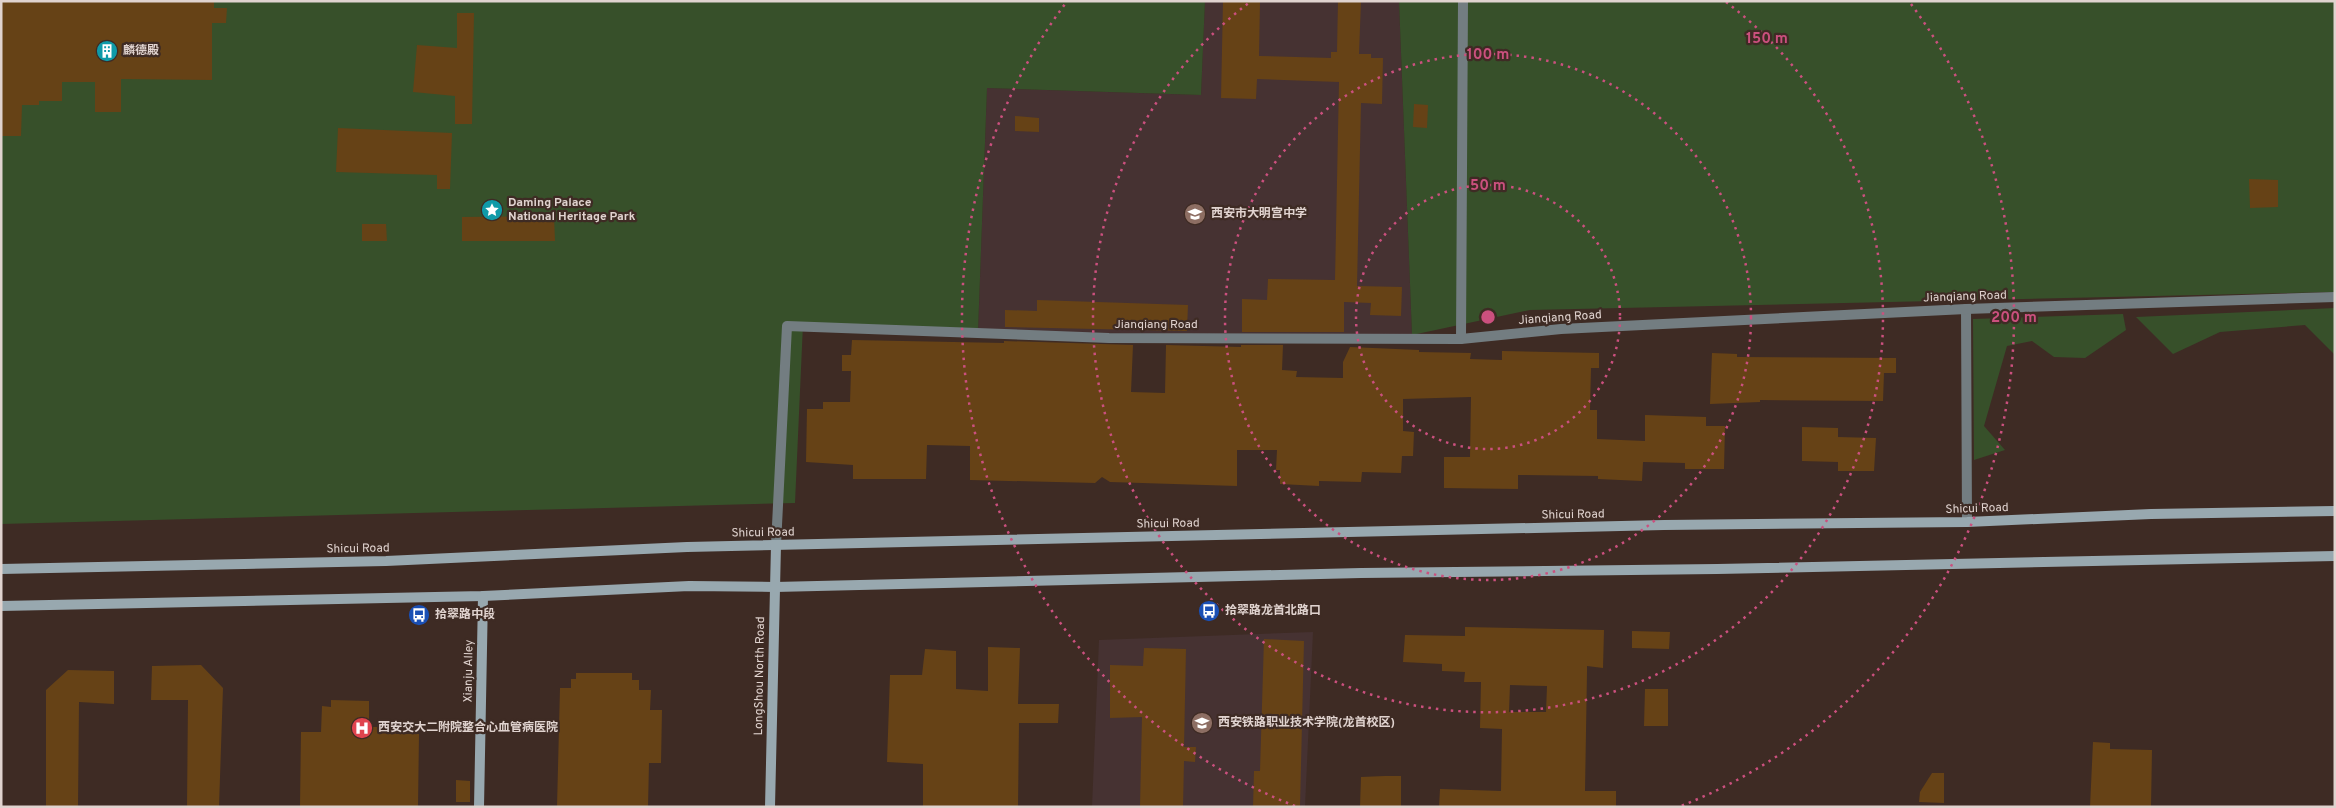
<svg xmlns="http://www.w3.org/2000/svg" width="2336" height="808" font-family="Overpass,'Noto Sans SC',sans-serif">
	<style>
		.education { fill: #463232 }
		.green { fill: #37502a }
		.building { fill: #664216; fill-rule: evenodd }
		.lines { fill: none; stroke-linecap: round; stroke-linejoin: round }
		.street { stroke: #737d81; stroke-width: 10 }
		.secondary { stroke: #98a8af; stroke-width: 10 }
		.ring { fill: none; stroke: #cb507e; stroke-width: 2.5; stroke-dasharray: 2.5 5 }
		.labels { text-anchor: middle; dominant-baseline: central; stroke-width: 4.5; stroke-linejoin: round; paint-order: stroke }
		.poi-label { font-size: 12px; font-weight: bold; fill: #e0d3cf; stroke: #3e2b24; text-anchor: start }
		.street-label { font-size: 12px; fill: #e0d3cf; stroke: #3e2b24 }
		.centre { fill: #cb507e; stroke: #3e2b24; stroke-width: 2.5 }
		.ring-label { font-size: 15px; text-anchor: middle; font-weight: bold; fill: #cb507e; stroke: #3e2b24; stroke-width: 4.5; stroke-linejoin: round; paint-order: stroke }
	</style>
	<rect width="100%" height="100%" fill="#3e2b24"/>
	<g class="education">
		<path d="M1205 1H1399L1412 335 978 332 987 88 1201 95Z"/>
		<path d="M1313 632 1305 807H1092L1099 640Z"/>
	</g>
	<g class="green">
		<path d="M1 1H1205L1201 95 987 88 978 332 803 324 795 503 1 524Z"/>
		<path d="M1399 1H2335V292L1530 310 1412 335Z"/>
		<path d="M2335 308V355L2305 325 2220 332 2173 354 2136 317Z"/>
		<path d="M2123 314 2126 330 2085 358 2054 357 2032 341 2007 346 1984 426 2005 450 1974 460 1973 319Z"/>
	</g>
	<g class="building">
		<path d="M1 1H214V8H227L226 23H212V80L121 79V112H95V82H62V101H39V105H22L21 136H1Z"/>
		<path d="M1223 1H1260L1259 56 1331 58V52H1337L1338 1H1361L1359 54H1371V58H1383L1382 104 1361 103 1357 286 1402 287 1401 316 1370 315 1371 303 1344 302V332H1242V299L1267 300 1268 279 1335 280 1339 82 1257 79 1256 99 1221 98Z"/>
		<path d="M457 13H474L472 124H455V96L413 92 417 45 457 48Z"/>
		<path d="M1414 104 1428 105 1427 128 1413 127Z"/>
		<path d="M1015 116 1039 118V132L1015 131Z"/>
		<path d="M338 128 452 133 450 189H437V175L336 172Z"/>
		<path d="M2249 179 2278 180V207L2250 208Z"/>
		<path d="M554 216 555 241H462V217Z"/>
		<path d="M362 224H386L387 241H362Z"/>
		<path d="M1037 300 1188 305 1187 331 1005 327V310L1037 311Z"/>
		<path d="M852 340 1004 343V341L1133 345 1131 392 1165 393 1166 345 1241 347V345H1283L1282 370 1297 371 1296 377 1343 378V362L1350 347 1419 350V352L1471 353 1470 359 1502 360V351L1599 353V368H1591L1590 410H1597V439L1645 441V415L1706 417V426H1725L1724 469H1685V463L1643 462 1642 481 1598 479V476L1518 475V489L1444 488V457H1470L1471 397 1403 399V431L1414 432 1413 456H1402L1401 473 1362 472 1361 482 1319 481V486L1280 484V470H1276L1277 450H1237V486L1110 482 1102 477 1095 483 970 480V446L927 445 926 479H853V465L806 462 807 409H823V402H850L851 371H842V355H851Z"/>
		<path d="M1712 353 1737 354V357L1896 358V373H1884L1883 401 1760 400V402L1710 404Z"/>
		<path d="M1802 427 1838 428V437L1876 438 1874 471H1838V462L1802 461Z"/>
		<path d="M1465 627 1604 630 1603 668 1587 666V672L1585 791H1616V807H1439L1440 789 1501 791 1502 729 1480 728 1481 682H1464L1465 672 1442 671V664L1403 662 1405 635 1465 636ZM1510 685 1547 686 1546 712H1509Z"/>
		<path d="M1632 631 1670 632 1669 649 1632 648Z"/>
		<path d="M1264 639 1304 641 1300 807H1253L1254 771H1260Z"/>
		<path d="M988 647 1020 648 1018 704H1059L1058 723H1019L1018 807H923V764L887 762 890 675H922L925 649 956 651V689L988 691Z"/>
		<path d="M1144 648 1186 649 1184 747H1196L1195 762 1184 761 1183 807H1140L1142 717 1110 718V665L1143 666Z"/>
		<path d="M201 665 223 688 219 807H187L188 700H151L152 666Z"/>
		<path d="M68 670 114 671V704L79 702 78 807H46V690Z"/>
		<path d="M576 673H632V680H639V690H651L650 710H662L661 763H649L648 807H557L560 688H571V679H576Z"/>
		<path d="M1645 689H1668V726H1644Z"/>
		<path d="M331 700 369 701V727H395L396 734H419L418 807H300L301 732H321L322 706 331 707Z"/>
		<path d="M2093 742 2110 743V749L2152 750 2151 807H2090Z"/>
		<path d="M1932 773H1944V803L1919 802 1920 792Z"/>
		<path d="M1385 776H1401V807H1360L1361 777Z"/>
		<path d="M456 780 470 781V802H456Z"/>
	</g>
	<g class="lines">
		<g class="street">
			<path d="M1966 309 1967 522"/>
			<path d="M1461 339 1463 1"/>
			<path d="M776 545 787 326 1109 338 1461 339 1561 329 1966 309 2335 297"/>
		</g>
		<g class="secondary">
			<path d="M1 569 386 561 687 547 1664 525 1967 522 2151 514 2335 511"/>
			<path d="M1 606 483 596 689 586 775 587 1361 573 1717 569 2335 556"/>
			<path d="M479 807 483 596"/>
			<path d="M770 807 776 545"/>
		</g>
	</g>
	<g class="ring">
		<circle cx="1488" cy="317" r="132"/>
		<circle cx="1488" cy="317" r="263"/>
		<path d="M1726 2A395 395 0 1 1 1250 2"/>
		<path d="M1295 806A526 526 0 0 1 1065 4M1911 4A526 526 0 0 1 1681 806"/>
	</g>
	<defs>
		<g id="building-disc" transform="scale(1.125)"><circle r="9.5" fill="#0f9aa8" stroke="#3e2b24"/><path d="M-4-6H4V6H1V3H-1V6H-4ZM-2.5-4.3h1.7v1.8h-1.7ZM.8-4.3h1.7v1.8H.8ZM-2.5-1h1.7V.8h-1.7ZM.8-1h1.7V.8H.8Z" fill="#fff"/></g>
		<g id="sight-disc" transform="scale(1.125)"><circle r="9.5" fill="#0f9aa8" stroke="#3e2b24"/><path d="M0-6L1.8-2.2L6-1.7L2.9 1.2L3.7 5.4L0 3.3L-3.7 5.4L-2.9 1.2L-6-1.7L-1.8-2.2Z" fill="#fff"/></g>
		<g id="school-disc" transform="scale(1.125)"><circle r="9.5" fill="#8d6e63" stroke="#3e2b24"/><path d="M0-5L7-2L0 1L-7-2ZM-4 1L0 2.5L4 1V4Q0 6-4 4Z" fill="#fff"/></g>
		<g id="bus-disc" transform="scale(1.125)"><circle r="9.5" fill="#1a4fb4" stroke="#3e2b24"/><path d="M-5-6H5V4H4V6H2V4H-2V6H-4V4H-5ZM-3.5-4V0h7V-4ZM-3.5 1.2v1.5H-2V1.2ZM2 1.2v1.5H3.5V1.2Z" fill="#fff"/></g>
		<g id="university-disc" transform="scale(1.125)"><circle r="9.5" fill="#8d6e63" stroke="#3e2b24"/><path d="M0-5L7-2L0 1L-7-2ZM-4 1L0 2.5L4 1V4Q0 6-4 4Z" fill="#fff"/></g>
		<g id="hospital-disc" transform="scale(1.125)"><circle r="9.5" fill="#e0444e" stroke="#3e2b24"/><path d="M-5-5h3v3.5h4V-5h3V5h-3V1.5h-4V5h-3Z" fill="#fff"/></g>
	</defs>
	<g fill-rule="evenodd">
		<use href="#building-disc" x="107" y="51"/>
		<use href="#sight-disc" x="492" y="210"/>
		<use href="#school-disc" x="1195" y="214"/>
		<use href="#bus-disc" x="1209" y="611"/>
		<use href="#bus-disc" x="419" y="615"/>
		<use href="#university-disc" x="1202" y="723"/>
		<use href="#hospital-disc" x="362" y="728"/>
	</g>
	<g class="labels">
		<g class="poi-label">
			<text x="123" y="51">麟德殿</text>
			<text x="508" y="203">Daming Palace<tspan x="508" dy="14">National Heritage Park</tspan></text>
			<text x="1211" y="214">西安市大明宫中学</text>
			<text x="1225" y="611">拾翠路龙首北路口</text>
			<text x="435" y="615">拾翠路中段</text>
			<text x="1218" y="723">西安铁路职业技术学院(龙首校区)</text>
			<text x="378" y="728">西安交大二附院整合心血管病医院</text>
		</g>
		<g class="street-label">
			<text transform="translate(1965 297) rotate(-2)">Jianqiang Road</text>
			<text transform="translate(1560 318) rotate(-4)">Jianqiang Road</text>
			<text x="1156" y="325">Jianqiang Road</text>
			<text transform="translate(1977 509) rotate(-2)">Shicui Road</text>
			<text transform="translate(1573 515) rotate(-1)">Shicui Road</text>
			<text transform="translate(1168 524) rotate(-1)">Shicui Road</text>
			<text transform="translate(763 533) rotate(-1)">Shicui Road</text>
			<text transform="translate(358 549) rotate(-1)">Shicui Road</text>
			<text transform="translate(469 671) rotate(-89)">Xianju Alley</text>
			<text transform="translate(760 676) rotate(-89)">LongShou North Road</text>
		</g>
	</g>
	<circle cx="1488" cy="317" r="8" class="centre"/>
	<g class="ring-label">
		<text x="1767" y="43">150 m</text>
		<text x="1488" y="59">100 m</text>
		<text x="1488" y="190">50 m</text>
		<text x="2014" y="322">200 m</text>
	</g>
	<rect width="2336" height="808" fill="none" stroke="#e0d3cf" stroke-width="5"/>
</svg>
